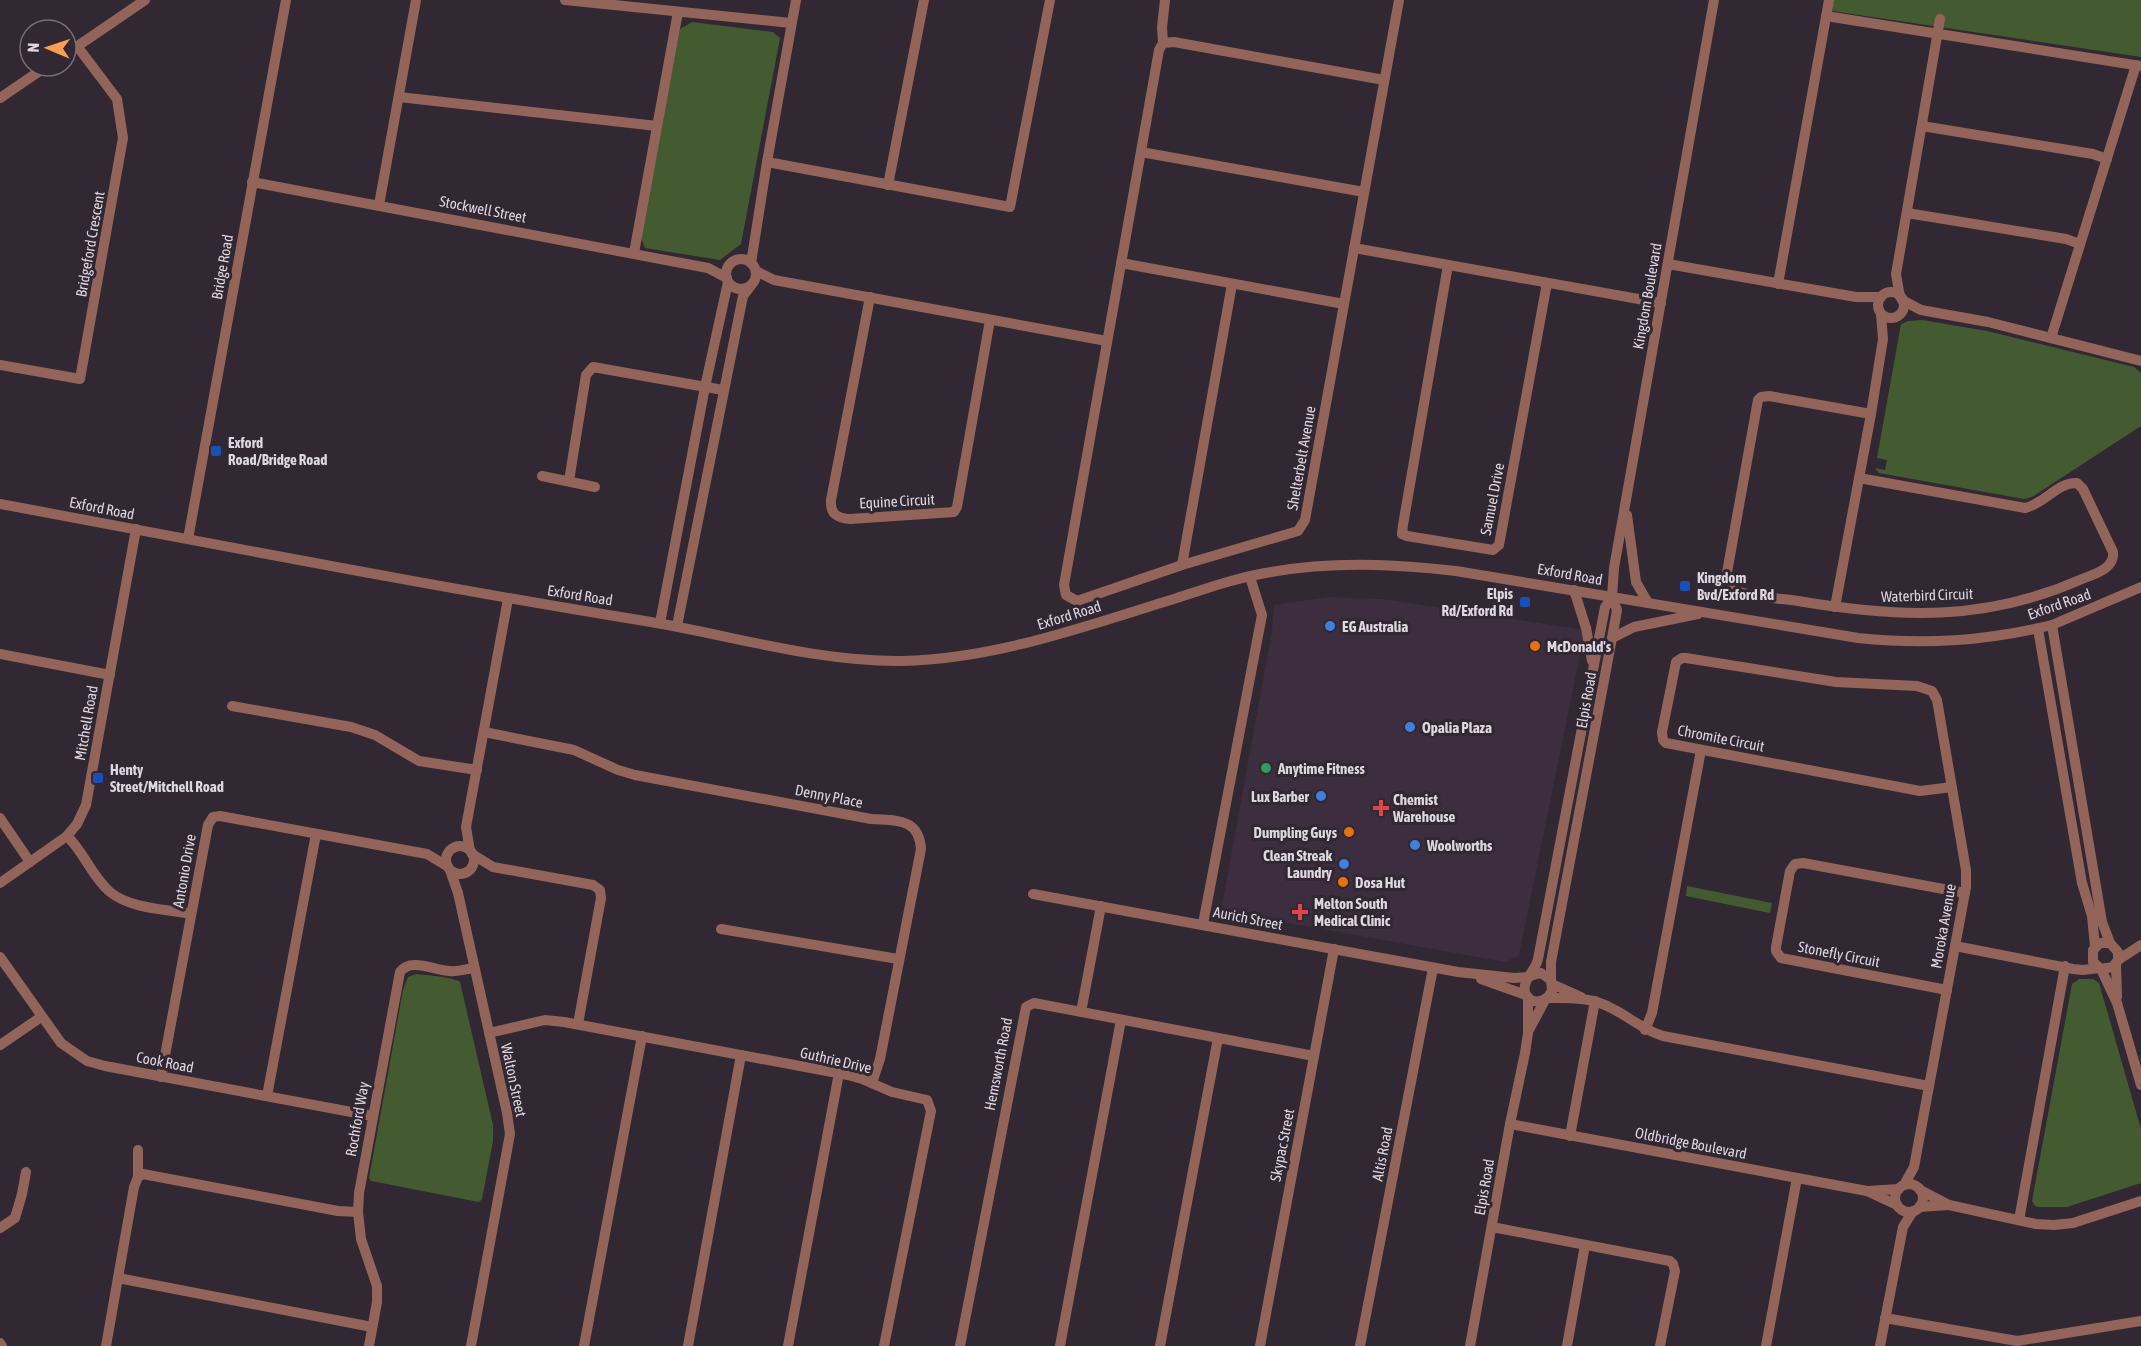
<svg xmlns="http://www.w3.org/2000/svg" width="2141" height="1346" font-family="'Asap Condensed',sans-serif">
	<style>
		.built { fill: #3c2e3f }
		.green { fill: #445b31 }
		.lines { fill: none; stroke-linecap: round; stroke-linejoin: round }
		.minor { stroke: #93655a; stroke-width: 10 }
		.transit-dot { fill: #1a4fb4; stroke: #312833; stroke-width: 2 }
		.shop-dot { fill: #3f7fe0; stroke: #312833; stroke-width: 2 }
		.food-dot { fill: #e8710a; stroke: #312833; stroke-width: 2 }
		.leisure-dot { fill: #2e9e5b; stroke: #312833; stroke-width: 2 }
		.health-dot { fill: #e0444e; stroke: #312833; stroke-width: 2 }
		.labels { text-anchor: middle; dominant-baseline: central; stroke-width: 6; stroke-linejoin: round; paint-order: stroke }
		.street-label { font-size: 15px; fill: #ddd7df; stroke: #312833 }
		.poi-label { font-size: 15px; font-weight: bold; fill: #ddd7df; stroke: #312833; text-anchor: start }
	</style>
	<rect width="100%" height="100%" fill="#312833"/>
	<path class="built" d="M1329 597 1383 599 1585 630 1519 955 1505 962 1221 911 1272 631 1274 605Z"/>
	<g class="green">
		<path d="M1834 0H2141V57L1832 11Z"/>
		<path d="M692 22 773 32 780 38 741 244 720 260 645 248 641 238 680 29Z"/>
		<path d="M1922 320 1987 331 2134 367 2141 373V426L2032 497 2024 499 1879 473 1875 468 1885 470 1887 460 1877 458 1901 324 1908 321Z"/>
		<path d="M1687 886 1772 903 1770 913 1686 896Z"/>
		<path d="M416 974C426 975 454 977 460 982L493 1125V1141L482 1199 479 1202 371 1181 369 1178 403 990 408 977Z"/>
		<path d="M2079 979H2093L2099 983 2141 1129V1183L2067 1207H2039L2035 1206 2032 1201 2072 984Z"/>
	</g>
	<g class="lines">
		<g class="minor">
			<path d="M565 0 791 23"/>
			<path d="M1826 16 2141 66"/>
			<path d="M1163 43 1159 50 1064 585 1066 595 1077 601 1182 565 1298 531 1305 520 1399 0"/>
			<path d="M1163 43 1174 42 1384 80"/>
			<path d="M1163 43 1162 27 1165 0"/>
			<path d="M66 54 145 0"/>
			<path d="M399 97 657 126"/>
			<path d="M0 98 47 66"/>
			<path d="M1922 126 2093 154 2107 159"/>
			<path d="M1141 152 1364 192"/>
			<path d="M767 162 1010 207 1050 0"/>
			<path d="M252 182 708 268 727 278"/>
			<path d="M888 185 924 0"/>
			<path d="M379 205 416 0"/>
			<path d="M1907 213 2066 239 2080 244"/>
			<path d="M1354 248 1661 303"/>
			<path d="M634 253 678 12"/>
			<circle cx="741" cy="274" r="15"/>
			<path d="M751 263 767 162 796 0"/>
			<path d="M1121 263 1344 304"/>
			<path d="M1668 264 1856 297H1881"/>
			<path d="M1448 265 1403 525 1402 534 1407 536 1493 550 1499 545 1547 283"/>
			<path d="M756 271 774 280 1107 341"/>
			<path d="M1778 284 1829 0"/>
			<circle cx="1891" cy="305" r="13"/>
			<path d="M870 297 831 500C830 514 837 518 850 519L954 512 957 507 990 320"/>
			<path d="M1900 297 1896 274 1940 19"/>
			<path d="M1902 300 1921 310 1988 322 2141 361"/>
			<path d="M2051 338 2136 65"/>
			<path d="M0 365 80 379 123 138 117 99 77 46"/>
			<path d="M542 476 595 487"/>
			<path d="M1859 478 2025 508C2044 504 2058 482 2077 483L2083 489 2113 552C2115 569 2094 574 2082 579 1985 622 1899 618 1798 601 1776 598 1750 597 1730 589L1725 583 1726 578 1758 400 1761 397 1769 396 1871 414"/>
			<path d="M569 481 586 375 593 367 723 390"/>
			<path d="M0 504C215 544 429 586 645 621 731 635 815 662 902 661 997 659 1088 625 1177 598 1208 588 1239 577 1271 572 1333 561 1394 564 1456 571L1858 638C1926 645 1985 641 2052 625L2141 587"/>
			<path d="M1627 515 1636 582 1648 603"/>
			<path d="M188 539 286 0"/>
			<path d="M1182 565 1232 284"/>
			<path d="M1574 590 1586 628 1592 661"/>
			<path d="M1835 607 1871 414 1883 339 1881 314"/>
			<path d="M660 623 705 387 728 282"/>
			<path d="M2052 625 2102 922 2110 943 2118 952V960L2113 967 2101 969 2093 962V950L2100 943H2110"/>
			<path d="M677 626 743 296 750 287"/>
			<path d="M2038 629 2082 883 2092 916 2095 946"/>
			<path d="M1612 638 1634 627 1698 614"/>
			<path d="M0 654 110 675"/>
			<path d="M232 706 351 727 375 735 419 761 477 770"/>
			<path d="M484 732 574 750 618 770 635 775 871 819C895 821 919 817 921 849L880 1059 872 1083"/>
			<path d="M0 818 30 862"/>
			<path d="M67 836C84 852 92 877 110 892 131 909 166 909 191 914"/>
			<circle cx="460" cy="860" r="14"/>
			<path d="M470 851 466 827 508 599"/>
			<path d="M472 854 493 867 593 885 600 890 601 898 578 1024"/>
			<path d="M450 870 458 893 507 1113 510 1134 471 1346"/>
			<path d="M0 883 67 836 77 824 86 805 136 529"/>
			<path d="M1033 894 1458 972 1514 978 1528 977"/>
			<path d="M1203 924 1262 615 1250 577"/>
			<path d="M721 929 898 959"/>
			<path d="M1955 946 2073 969 2083 970 2099 968"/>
			<path d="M0 957 61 1043 87 1061 105 1066 373 1116"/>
			<path d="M2118 960 2141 945"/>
			<path d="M2116 964 2117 997"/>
			<path d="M2101 969 2117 1003 2141 1085"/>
			<path d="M1530 976 1541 973 1551 980 1552 991C1544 1008 1521 1003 1525 985 1527 976 1536 969 1538 959L1605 607 1612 597"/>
			<path d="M1481 979 1526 995"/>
			<path d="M1551 980V962L1612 638 1617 610 1612 597 1614 568 1714 0"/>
			<path d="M1552 984 1581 997"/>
			<path d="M1947 990 1781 958 1776 951V947L1790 871 1795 864 1803 863 1965 893"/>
			<path d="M1548 998C1571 998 1592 997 1613 1009 1631 1018 1643 1030 1663 1036L1929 1086"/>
			<path d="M1081 1012 1101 906"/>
			<path d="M1529 1030 1545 1000"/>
			<path d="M1645 1030 1652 1013 1701 750"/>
			<path d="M489 1033 545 1020 564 1022 848 1075 862 1079 892 1092 927 1100 931 1111 884 1346"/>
			<path d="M0 1045 41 1017"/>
			<path d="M161 1077 208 825 213 817 220 816 427 854 447 866"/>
			<path d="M267 1096 316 834"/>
			<path d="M1510 1124 1867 1191 1899 1189"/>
			<path d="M1570 1136 1595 1001"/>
			<path d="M138 1150V1177"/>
			<circle cx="1909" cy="1198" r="14"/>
			<path d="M1904 1185 1914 1167 1966 887V870L1937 700 1932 691 1917 686 1836 682 1686 658H1682L1676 662 1662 732 1663 740 1666 743 1920 791 1952 787"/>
			<path d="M1920 1190 1949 1205 2036 1224 2054 1225 2073 1223 2141 1201"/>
			<path d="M1867 1191 1897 1205"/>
			<path d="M1919 1207 1949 1205"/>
			<path d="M2019 1220 2065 966"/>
			<path d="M1492 1227 1670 1261 1673 1264 1675 1271 1660 1346"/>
			<path d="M0 1228 15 1218 22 1194 26 1172"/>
			<path d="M118 1278 372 1327"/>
			<path d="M1885 1318 2017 1341 2141 1321"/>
			<path d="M0 1343 2 1346"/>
			<path d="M106 1346 134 1187 138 1177 143 1174 338 1211 358 1212"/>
			<path d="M369 1346 377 1302V1286L361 1239 358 1212 359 1193 400 972C411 957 435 971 450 971 458 972 466 969 474 968"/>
			<path d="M584 1346 642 1036"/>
			<path d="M688 1346 741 1055"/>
			<path d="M788 1346 839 1073"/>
			<path d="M960 1346 1026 1007 1034 1003 1314 1056"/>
			<path d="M1060 1346 1121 1020"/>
			<path d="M1160 1346 1218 1038"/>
			<path d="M1260 1346 1334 949"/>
			<path d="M1360 1346 1433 968"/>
			<path d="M1470 1346 1510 1124 1525 1053 1528 1033V997"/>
			<path d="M1567 1346 1585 1245"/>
			<path d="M1766 1346 1797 1178"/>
			<path d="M1880 1346 1903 1227 1913 1211"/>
		</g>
	</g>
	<g class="transit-dot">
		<rect x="210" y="445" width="12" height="12" rx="3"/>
		<rect x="1679" y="580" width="12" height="12" rx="3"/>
		<rect x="1519" y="596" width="12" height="12" rx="3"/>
		<rect x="92" y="772" width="12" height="12" rx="3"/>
	</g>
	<g class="shop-dot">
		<circle cx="1330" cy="626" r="6"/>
		<circle cx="1410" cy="727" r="6"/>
		<circle cx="1321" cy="796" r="6"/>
		<circle cx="1415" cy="845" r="6"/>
		<circle cx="1344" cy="864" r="6"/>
	</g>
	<g class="food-dot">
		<circle cx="1535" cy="646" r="6"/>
		<circle cx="1349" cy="832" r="6"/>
		<circle cx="1343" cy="882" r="6"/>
	</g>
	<circle class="leisure-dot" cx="1266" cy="768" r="6"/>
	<g class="health-dot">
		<path d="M1378 799h6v6h6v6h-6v6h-6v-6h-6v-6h6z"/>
		<path d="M1297 903h6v6h6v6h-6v6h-6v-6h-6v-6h6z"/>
	</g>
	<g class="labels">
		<g class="street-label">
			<text transform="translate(483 209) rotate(11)">Stockwell Street</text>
			<text transform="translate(90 244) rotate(-80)">Bridgeford Crescent</text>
			<text transform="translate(222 267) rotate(-80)">Bridge Road</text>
			<text transform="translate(1647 296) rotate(-80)">Kingdom Boulevard</text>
			<text transform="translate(1301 458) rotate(-80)">Shelterbelt Avenue</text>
			<text transform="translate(1492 499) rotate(-79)">Samuel Drive</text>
			<text transform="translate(897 501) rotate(-3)">Equine Circuit</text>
			<text transform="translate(102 508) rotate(11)">Exford Road</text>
			<text transform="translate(1570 574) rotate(10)">Exford Road</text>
			<text transform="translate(580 595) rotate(9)">Exford Road</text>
			<text transform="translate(1927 595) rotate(-2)">Waterbird Circuit</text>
			<text transform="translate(2059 604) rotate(-19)">Exford Road</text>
			<text transform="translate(1069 615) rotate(-17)">Exford Road</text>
			<text transform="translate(1586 700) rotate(-80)">Elpis Road</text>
			<text transform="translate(86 723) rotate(-80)">Mitchell Road</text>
			<text transform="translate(1721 738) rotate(11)">Chromite Circuit</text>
			<text transform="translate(829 796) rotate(11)">Denny Place</text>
			<text transform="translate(184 871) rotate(-80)">Antonio Drive</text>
			<text transform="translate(1248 918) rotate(11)">Aurich Street</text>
			<text transform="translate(1943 926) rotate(-80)">Moroka Avenue</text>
			<text transform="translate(1839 954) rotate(11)">Stonefly Circuit</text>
			<text transform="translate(836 1060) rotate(13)">Guthrie Drive</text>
			<text transform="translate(165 1062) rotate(11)">Cook Road</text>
			<text transform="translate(998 1064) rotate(-79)">Hemsworth Road</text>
			<text transform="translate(514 1080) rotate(78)">Walton Street</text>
			<text transform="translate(357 1119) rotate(-80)">Rochford Way</text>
			<text transform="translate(1691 1143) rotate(11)">Oldbridge Boulevard</text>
			<text transform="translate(1282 1145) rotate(-79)">Skypac Street</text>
			<text transform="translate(1382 1154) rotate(-79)">Altis Road</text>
			<text transform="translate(1484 1187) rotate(-80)">Elpis Road</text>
		</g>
		<g class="poi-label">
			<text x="228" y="442">Exford<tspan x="228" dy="17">Road/Bridge Road</tspan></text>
			<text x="1697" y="577">Kingdom<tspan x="1697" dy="17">Bvd/Exford Rd</tspan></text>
			<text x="1513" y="593" text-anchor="end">Elpis<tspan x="1513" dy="17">Rd/Exford Rd</tspan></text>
			<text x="1342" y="626">EG Australia</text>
			<text x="1547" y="646">McDonald's</text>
			<text x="1422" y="727">Opalia Plaza</text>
			<text x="1278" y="768">Anytime Fitness</text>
			<text x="110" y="769">Henty<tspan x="110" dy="17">Street/Mitchell Road</tspan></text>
			<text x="1309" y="796" text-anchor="end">Lux Barber</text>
			<text x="1393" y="799">Chemist<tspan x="1393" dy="17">Warehouse</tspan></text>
			<text x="1337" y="832" text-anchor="end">Dumpling Guys</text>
			<text x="1427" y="845">Woolworths</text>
			<text x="1332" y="855" text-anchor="end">Clean Streak<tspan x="1332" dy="17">Laundry</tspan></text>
			<text x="1355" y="882">Dosa Hut</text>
			<text x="1314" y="903">Melton South<tspan x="1314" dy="17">Medical Clinic</tspan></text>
		</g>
	</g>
	<g transform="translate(48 48) rotate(272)"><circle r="28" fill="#312833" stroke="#766e78" stroke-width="1.5"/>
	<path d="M0-4.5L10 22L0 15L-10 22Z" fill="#fc9d53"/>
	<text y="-9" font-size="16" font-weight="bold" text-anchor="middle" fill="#ddd7df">N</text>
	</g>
</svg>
